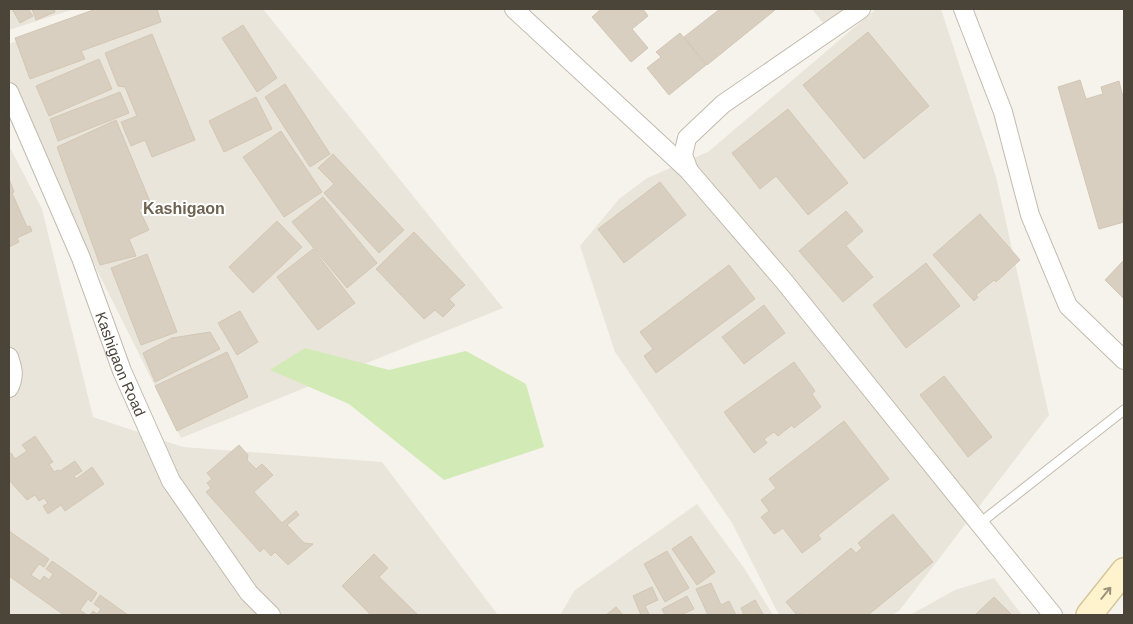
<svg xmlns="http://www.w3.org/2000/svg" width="1133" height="624" font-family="Arial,sans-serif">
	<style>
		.residential { fill: #eae5da }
		.green { fill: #d2eab5 }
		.building { fill: #d8cfc1; stroke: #d3c7b4 }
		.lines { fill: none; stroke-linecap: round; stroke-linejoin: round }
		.lane-casing { stroke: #c2bbae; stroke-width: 11 }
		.street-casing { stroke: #c2bbae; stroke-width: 20 }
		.secondary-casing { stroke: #d6c79b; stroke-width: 28 }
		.lane { stroke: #fff; stroke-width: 9 }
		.street { stroke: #fff; stroke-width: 18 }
		.secondary { stroke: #fff3cd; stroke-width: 25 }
		.oneway { stroke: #9c937c }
		.labels { text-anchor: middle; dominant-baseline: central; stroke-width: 4; stroke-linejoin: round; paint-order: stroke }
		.street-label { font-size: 15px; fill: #4b4439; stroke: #fff }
		.neighbourhood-label { font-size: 16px; font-weight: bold; fill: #6e6250; stroke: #fff }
	</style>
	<rect width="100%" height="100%" fill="#f6f3ec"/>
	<g class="residential">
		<path d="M9 9H74L9 30Z"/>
		<path d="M97 9H263L503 308 181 438 9 94V44Z"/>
		<path d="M812 9H843L824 24Z"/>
		<path d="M876 9H941L996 177 1049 415 899 611 892 615H779L732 523 615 352 580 246 619 199 647 178 708 152Z"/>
		<path d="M9 146 42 209 93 417 183 447 382 462 498 615H9Z"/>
		<path d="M697 504 744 568 773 615H560L575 590Z"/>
		<path d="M994 578 1022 615H910L955 590Z"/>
	</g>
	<path class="green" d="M305 348 389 370 466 351 526 384 544 447 444 480 349 404 270 370Z"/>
	<g class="building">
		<path d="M12 9H28L33 16 20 23Z"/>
		<path d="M32 9H54L55 12 36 20Z"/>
		<path d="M96 9H157L161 22 81 51 85 59 30 79 15 38Z"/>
		<path d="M601 9H643L648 16 632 29 648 48 631 62 592 17Z"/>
		<path d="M720 9 775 10 707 65 684 37Z"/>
		<path d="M243 25 277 78 257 92 222 38Z"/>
		<path d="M868 32 929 106 864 159 803 85Z"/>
		<path d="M680 33 706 65 669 95 647 68 661 57 656 52Z"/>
		<path d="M152 34 195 140 152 157 145 140 131 146 121 122 137 116 125 87 118 86 105 53Z"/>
		<path d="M99 59 112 89 49 116 36 86Z"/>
		<path d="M1080 80 1086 99 1103 94 1101 87 1119 81 1124 101V203L1122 204 1124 222 1099 229 1058 87Z"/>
		<path d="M285 84 330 154 310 167 265 97Z"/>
		<path d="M120 92 129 113 58 141 50 119Z"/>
		<path d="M256 97 272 129 224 152 209 121Z"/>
		<path d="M788 109 848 183 808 215 776 176 760 189 732 153Z"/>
		<path d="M116 120 151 204 139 209 149 230 129 239 136 256 100 265 57 147Z"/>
		<path d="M281 131 322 192 284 217 243 157Z"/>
		<path d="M333 154 404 230 379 253 324 193 334 184 318 168Z"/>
		<path d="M9 179 14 192 12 193 27 227 30 226 32 231 17 238 19 242 9 247Z"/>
		<path d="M660 182 686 215 624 263 598 229Z"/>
		<path d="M323 197 377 263 347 288 292 222Z"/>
		<path d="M846 211 863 231 846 246 873 277 843 302 799 251Z"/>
		<path d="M980 214 1020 260 996 282 994 280 976 295 978 297 974 301 933 255Z"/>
		<path d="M277 221 302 247 253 293 229 267Z"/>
		<path d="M414 232 465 285 449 299 455 305 443 317 435 310 424 319 376 269Z"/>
		<path d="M313 249 355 303 318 330 277 277Z"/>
		<path d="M147 254 177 332 141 345 111 268Z"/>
		<path d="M1124 260V299L1105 280Z"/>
		<path d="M926 263 960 306 906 348 873 305Z"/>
		<path d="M729 265 755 299 656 373 644 356 653 349 640 332Z"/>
		<path d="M764 305 785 333 744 364 722 337Z"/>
		<path d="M240 311 258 342 237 355 218 323Z"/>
		<path d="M210 332 220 349 155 382 143 353 172 338Z"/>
		<path d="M227 352 248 397 177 431 155 386Z"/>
		<path d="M794 362 815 391 812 394 821 407 794 428 792 425 778 436 774 432 764 439 767 443 754 453 724 412Z"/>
		<path d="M944 376 992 437 968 457 920 395Z"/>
		<path d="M844 421 889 479 818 535 821 539 802 553 783 528 774 534 761 517 769 511 761 500 776 488 769 479Z"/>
		<path d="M35 436 53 462 49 464 54 472 58 470 60 471 75 461 82 471 74 476 76 479 92 467 104 484 65 511 61 505 48 514 43 506 48 503 44 498 39 501 35 495 27 500 9 480V454L11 453 15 459 27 451 22 445Z"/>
		<path d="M239 445 248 455 247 460 256 469 262 464 273 475 254 492 282 523 296 511 299 515 287 525 304 543 313 544 288 565 275 552 271 556 264 548 260 552 206 492 211 488 207 483 212 479 207 473Z"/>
		<path d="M893 514 933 562 868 615H804L802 613 797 615 786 602 851 548 856 553 862 548 858 543Z"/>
		<path d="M9 531 49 559 44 567 39 564 31 575 40 581 44 576 49 580 53 574 46 569 52 561 97 593 91 602 88 599 80 610 87 615H64L9 576Z"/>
		<path d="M691 536 715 572 697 585 672 549Z"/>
		<path d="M667 551 689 588 665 602 644 564Z"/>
		<path d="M374 554 388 568 379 577 418 615H371L342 586Z"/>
		<path d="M711 583 721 605 729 601 736 615H708L696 589Z"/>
		<path d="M652 587 658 600 645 606 649 614 641 615 633 596Z"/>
		<path d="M100 595 128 615H90L93 611 97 614 101 609 94 604Z"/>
		<path d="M687 596 694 609 681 615H665L662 609Z"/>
		<path d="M994 597 1012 615H975Z"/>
		<path d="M755 600 763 614 744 615 741 608Z"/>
		<path d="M616 607 623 615H606Z"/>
	</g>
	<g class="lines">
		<g class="lane-casing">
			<path id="lane" d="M980 523 1124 410"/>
		</g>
		<g class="street-casing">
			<g id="street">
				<path d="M514 9 689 171 783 280 1053 615"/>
				<path d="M963 9 1003 112 1030 215 1068 306 1124 360"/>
				<path id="s1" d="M9 92 81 258 122 371 171 481 249 593 271 615"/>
				<path d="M689 171 683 155 687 138 723 104 861 9"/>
				<path d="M9 357C13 369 15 376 9 388"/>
			</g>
		</g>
		<g class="secondary-casing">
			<path id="secondary" d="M1089 615 1124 571"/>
		</g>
		<use href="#lane" class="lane"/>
		<use href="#street" class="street"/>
		<use href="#secondary" class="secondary"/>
	</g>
	<defs><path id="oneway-shaft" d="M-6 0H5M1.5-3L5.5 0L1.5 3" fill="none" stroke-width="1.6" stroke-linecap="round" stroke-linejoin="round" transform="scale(1.25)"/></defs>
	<use class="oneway" href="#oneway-shaft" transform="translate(1106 593) rotate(-51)"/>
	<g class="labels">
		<g class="street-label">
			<text stroke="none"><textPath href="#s1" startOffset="294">Kashigaon Road</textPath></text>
		</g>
		<g class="neighbourhood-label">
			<text x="184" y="208">Kashigaon</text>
		</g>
	</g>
	<rect width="1133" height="624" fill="none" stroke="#4b4439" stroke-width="20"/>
</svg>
